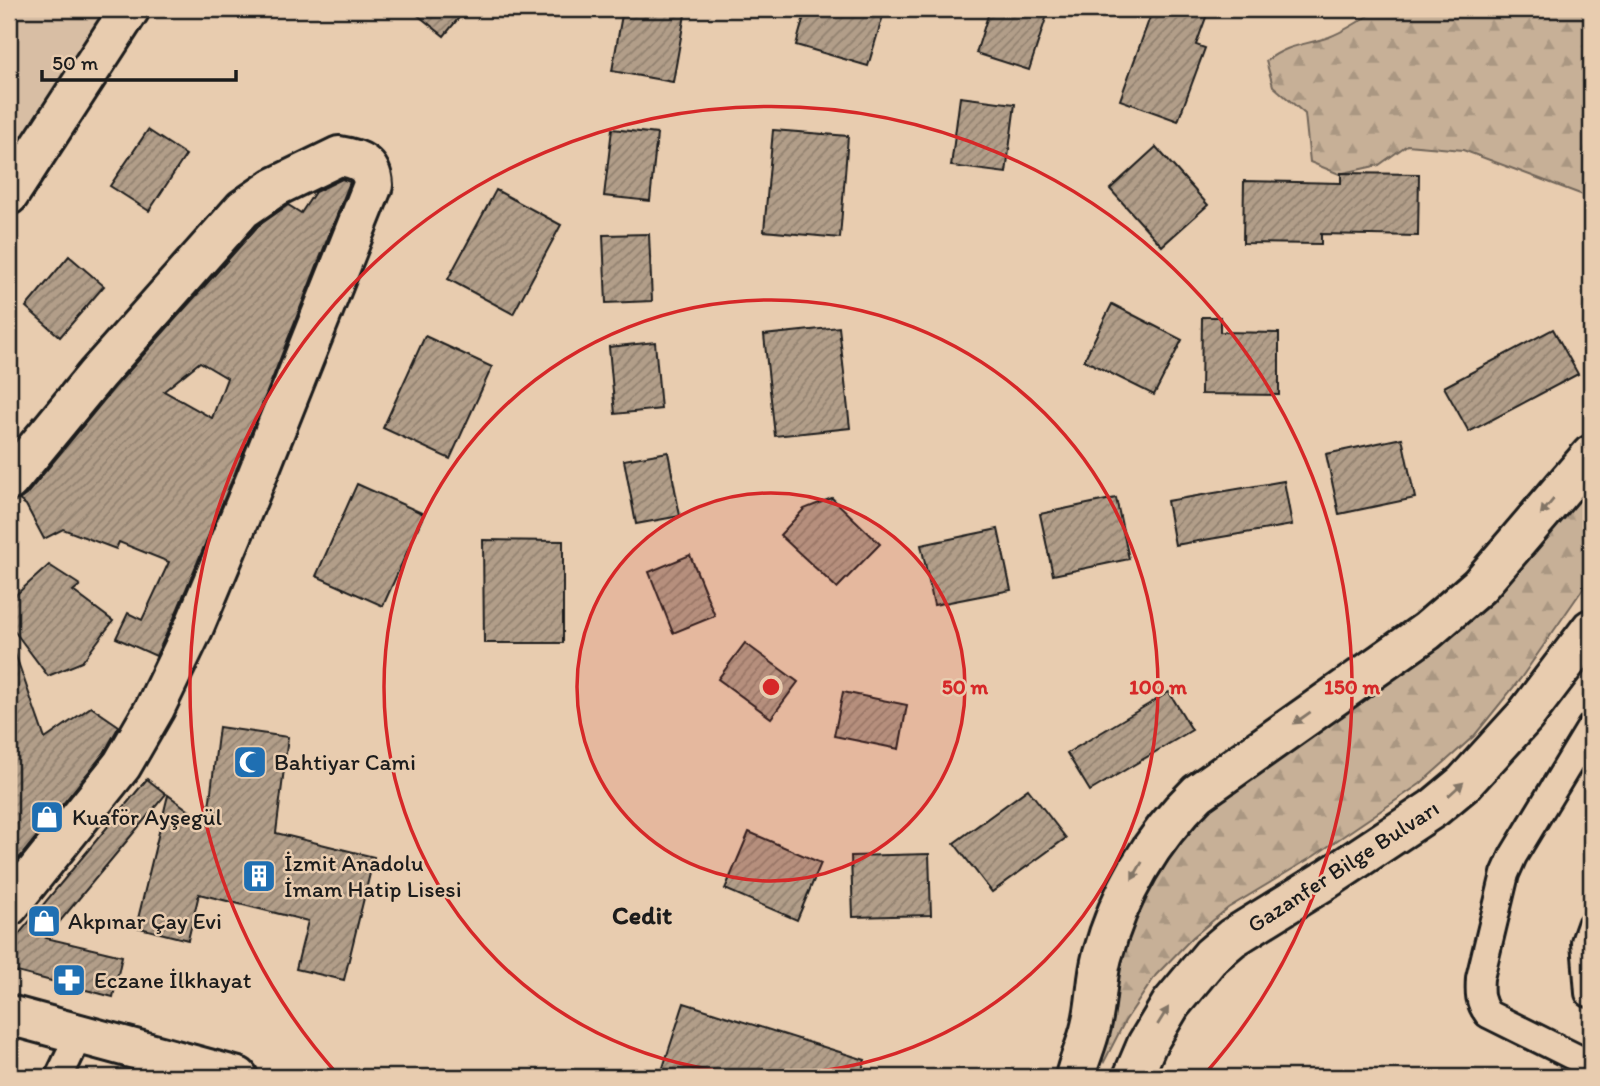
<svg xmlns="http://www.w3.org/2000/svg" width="1600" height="1086" font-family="Itim,sans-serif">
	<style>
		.built { fill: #d8bea4 }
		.forest { fill: url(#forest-firs); stroke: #72665a; stroke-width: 2 }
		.building { fill: url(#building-hatch); stroke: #1c1c1c; stroke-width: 2; fill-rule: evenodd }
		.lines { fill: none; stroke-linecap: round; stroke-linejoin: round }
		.street-casing { stroke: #1c1c1c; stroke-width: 32 }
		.secondary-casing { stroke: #1c1c1c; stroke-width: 44 }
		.primary-casing { stroke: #1c1c1c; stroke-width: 44 }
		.street { stroke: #e8ccaf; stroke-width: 26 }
		.secondary { stroke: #e8ccaf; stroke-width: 38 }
		.primary { stroke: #e8ccaf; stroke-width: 38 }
		.oneway { fill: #827466 }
		.ring { fill: none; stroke: #d62828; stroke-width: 3.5 }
		.labels { text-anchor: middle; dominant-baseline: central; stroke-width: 5; stroke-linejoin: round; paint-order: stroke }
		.poi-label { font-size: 23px; fill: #1c1c1c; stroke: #e8ccaf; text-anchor: start }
		.street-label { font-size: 23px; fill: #1c1c1c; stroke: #e8ccaf }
		.quarter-label { font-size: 26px; font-weight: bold; fill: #1c1c1c; stroke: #e8ccaf }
		.centre { fill: #d62828; stroke: #e8ccaf; stroke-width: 3.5 }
		.ring-label { font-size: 21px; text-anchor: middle; font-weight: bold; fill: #d62828; stroke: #e8ccaf; stroke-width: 5; stroke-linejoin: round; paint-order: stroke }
	</style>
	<defs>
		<pattern id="forest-firs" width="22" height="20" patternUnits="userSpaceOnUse" patternTransform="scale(1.75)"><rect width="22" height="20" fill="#c7b097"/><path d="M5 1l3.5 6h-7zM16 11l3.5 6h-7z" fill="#aa9782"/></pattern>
		<pattern id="building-hatch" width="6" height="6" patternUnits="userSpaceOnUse" patternTransform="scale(1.75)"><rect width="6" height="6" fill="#b29e89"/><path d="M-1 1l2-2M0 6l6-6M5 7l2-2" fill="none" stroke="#90806f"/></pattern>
	</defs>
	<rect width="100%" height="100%" fill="#e8ccaf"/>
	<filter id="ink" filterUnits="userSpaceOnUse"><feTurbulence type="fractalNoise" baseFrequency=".0143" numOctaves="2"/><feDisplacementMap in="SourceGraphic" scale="14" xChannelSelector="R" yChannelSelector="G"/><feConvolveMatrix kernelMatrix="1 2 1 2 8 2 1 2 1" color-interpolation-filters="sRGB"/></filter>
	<g filter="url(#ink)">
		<path class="built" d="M9 9H90L109 21 9 179Z"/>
		<g class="forest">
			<path d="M1378 9H1484L1496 12 1510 9H1591V198L1463 150 1407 145 1379 165 1339 174 1310 162 1305 114 1273 86 1266 61C1290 43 1303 46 1329 37 1347 30 1362 20 1378 9Z"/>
			<path d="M1591 465V577L1521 678 1474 736 1420 784 1314 856 1228 908 1193 937 1156 975 1125 1021 1104 1062 1098 1048 1127 932 1162 858 1199 810Z"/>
		</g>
		<g class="building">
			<path d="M410 9H466L444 36Z"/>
			<path d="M623 9H686L673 82 612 71Z"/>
			<path d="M806 9H885L868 66 796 45Z"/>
			<path d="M990 9H1049L1029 70 976 53Z"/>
			<path d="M1153 9H1209L1196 45 1205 48 1178 121 1120 100Z"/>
			<path d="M960 97 1015 104 1006 173 951 166Z"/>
			<path d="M612 129 657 134 650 201 604 196Z"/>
			<path d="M148 130 186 155 149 211 110 186Z"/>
			<path d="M773 130 848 136 840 238 764 231Z"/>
			<path d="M1156 147 1208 205 1162 246 1110 189Z"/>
			<path d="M1341 173 1419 174 1418 236 1321 234V244L1243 243 1244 181 1341 183Z"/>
			<path d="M342 179 350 182 235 473 174 618 156 656 116 638 128 613 142 620 169 562 119 542 116 549 63 529 44 539 26 505 19 500 26 495 114 388 258 226 288 205 301 213 315 192ZM200 362 227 378 212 418 164 391Z"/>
			<path d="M496 190 561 225 513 314 448 279Z"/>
			<path d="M649 234 652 301 606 303 603 235Z"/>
			<path d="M69 256 104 286 60 337 26 307Z"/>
			<path d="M1112 304 1182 340 1154 395 1084 360Z"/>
			<path d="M1202 317H1220V332L1279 333V395L1201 394Z"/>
			<path d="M839 327 850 428 775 436 764 335Z"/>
			<path d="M1553 329 1578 374 1469 432 1444 387Z"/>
			<path d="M425 336 492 367 450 459 383 428Z"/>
			<path d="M655 342 661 409 615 414 609 347Z"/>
			<path d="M1402 438 1415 498 1339 514 1326 454Z"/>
			<path d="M668 452 680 516 636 524 624 460Z"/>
			<path d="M1284 481 1292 525 1175 545 1167 501Z"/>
			<path d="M357 484 424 514 383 606 316 576Z"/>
			<path d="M832 498 880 544 837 588 780 535 804 509Z"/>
			<path d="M1116 498 1129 559 1053 575 1040 514Z"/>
			<path d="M998 529 1011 590 934 605 921 545Z"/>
			<path d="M483 540 563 541V643H484Z"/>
			<path d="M690 555 715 616 673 633 649 572Z"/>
			<path d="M49 565 80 585 73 591 113 621 82 662 48 676 9 624V601Z"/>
			<path d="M745 643 798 682 771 718 718 679Z"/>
			<path d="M12 645 45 739 91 707 119 726 104 753 21 856 9 866V646Z"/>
			<path d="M843 692 907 705 899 749 834 736Z"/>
			<path d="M1169 692 1192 730 1090 791 1067 753Z"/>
			<path d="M219 727 288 737 276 833 374 857 344 980 296 969 308 921 199 894 188 940 136 927 168 795 207 824Z"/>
			<path d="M147 779 166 794 46 938 122 956 113 997 9 970V946Z"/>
			<path d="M1028 789 1066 838 992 892 954 843Z"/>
			<path d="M749 832 821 863 797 920 725 889Z"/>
			<path d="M929 854 931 915 853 917 851 856Z"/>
			<path d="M684 1003 865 1060 860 1077H660Z"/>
		</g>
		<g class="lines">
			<g class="street-casing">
				<g id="street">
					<path d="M1591 727 1513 856 1505 874 1480 978C1479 993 1479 1002 1488 1014L1591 1065"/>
					<path d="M1589 993 1585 942 1591 925"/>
					<path d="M59 1077 80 1033"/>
				</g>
			</g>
			<g class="secondary-casing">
				<g id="secondary">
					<path d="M9 195 130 9"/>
					<path d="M9 481 97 374 243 209 275 187 339 156C359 159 372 164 373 185L255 481 194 627 155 708 122 765 9 906"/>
				</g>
			</g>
			<g class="primary-casing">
				<g id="primary">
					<path d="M9 1015 238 1077"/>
					<path d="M1075 1077C1079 1060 1087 1044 1091 1026 1097 1004 1096 980 1102 957 1119 894 1151 839 1198 793L1427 631 1479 586 1591 455"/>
					<path d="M1133 1077 1147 1044 1171 1004 1211 956 1232 938 1327 879 1434 808 1464 783 1525 716 1591 629"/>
				</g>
			</g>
			<use href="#street" class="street"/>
			<use href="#secondary" class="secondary"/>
			<use href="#primary" class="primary"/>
		</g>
		<defs><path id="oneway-solid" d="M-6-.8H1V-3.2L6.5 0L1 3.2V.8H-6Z" transform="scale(1.75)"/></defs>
		<g class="oneway">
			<use href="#oneway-solid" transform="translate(1547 507) rotate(130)"/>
			<use href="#oneway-solid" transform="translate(1302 718) rotate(145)"/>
			<use href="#oneway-solid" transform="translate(1456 789) rotate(-42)"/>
			<use href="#oneway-solid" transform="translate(1137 871) rotate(120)"/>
			<use href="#oneway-solid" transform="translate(1163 1016) rotate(-58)"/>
		</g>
	</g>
	<circle cx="771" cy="687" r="194" fill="#d62828" fill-opacity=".12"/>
	<g class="ring">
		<circle cx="771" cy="687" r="194"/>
		<circle cx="771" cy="687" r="387"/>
		<path d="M339 1076A581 581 0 1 1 1203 1076"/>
	</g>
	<defs>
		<g id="mosque-square" transform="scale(1.75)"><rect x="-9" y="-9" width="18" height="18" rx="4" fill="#1f6fb2" stroke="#e8ccaf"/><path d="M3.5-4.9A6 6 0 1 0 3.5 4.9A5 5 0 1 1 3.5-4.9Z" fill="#fff"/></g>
		<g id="shop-square" transform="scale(1.75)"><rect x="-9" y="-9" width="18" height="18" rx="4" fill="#1f6fb2" stroke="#e8ccaf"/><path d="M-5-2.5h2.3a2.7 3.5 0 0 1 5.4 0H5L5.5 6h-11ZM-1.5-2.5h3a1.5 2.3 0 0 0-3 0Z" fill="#fff"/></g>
		<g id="building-square" transform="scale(1.75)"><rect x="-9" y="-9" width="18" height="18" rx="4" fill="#1f6fb2" stroke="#e8ccaf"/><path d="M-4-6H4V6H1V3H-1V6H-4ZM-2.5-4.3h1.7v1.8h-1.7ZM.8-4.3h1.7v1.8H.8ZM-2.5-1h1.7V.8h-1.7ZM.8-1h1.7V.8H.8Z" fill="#fff"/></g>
		<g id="pharmacy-square" transform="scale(1.75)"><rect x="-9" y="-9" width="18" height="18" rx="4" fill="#1f6fb2" stroke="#e8ccaf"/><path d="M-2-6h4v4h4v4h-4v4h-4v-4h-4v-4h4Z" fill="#fff"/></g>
	</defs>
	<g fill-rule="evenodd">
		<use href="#mosque-square" x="250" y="762"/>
		<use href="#shop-square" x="47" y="817"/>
		<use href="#building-square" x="259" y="876"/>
		<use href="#shop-square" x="44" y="921"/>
		<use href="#pharmacy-square" x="69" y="980"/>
	</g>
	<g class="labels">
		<g class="poi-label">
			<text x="274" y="762">Bahtiyar Cami</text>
			<text x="72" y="817">Kuaför Ayşegül</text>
			<text x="284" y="863">İzmit Anadolu<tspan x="284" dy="26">İmam Hatip Lisesi</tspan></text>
			<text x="68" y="921">Akpınar Çay Evi</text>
			<text x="94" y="980">Eczane İlkhayat</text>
		</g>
		<g class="street-label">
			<text transform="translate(1343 866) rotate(-33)">Gazanfer Bilge Bulvarı</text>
		</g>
		<g class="quarter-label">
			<text x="642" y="915">Cedit</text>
		</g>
	</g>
	<circle cx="771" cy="687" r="10" class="centre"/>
	<g class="ring-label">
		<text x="965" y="694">50 m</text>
		<text x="1158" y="694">100 m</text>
		<text x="1352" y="694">150 m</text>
	</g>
	<rect width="1600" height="1086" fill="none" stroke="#e8ccaf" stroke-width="35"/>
	<rect x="18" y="18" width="1565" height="1051" fill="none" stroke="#1c1c1c" stroke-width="2.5" filter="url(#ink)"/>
	<path d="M42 70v10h194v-10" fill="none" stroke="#1c1c1c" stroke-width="3.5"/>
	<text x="52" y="70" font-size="21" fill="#1c1c1c" stroke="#e8ccaf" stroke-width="5" paint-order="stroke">50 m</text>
</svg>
